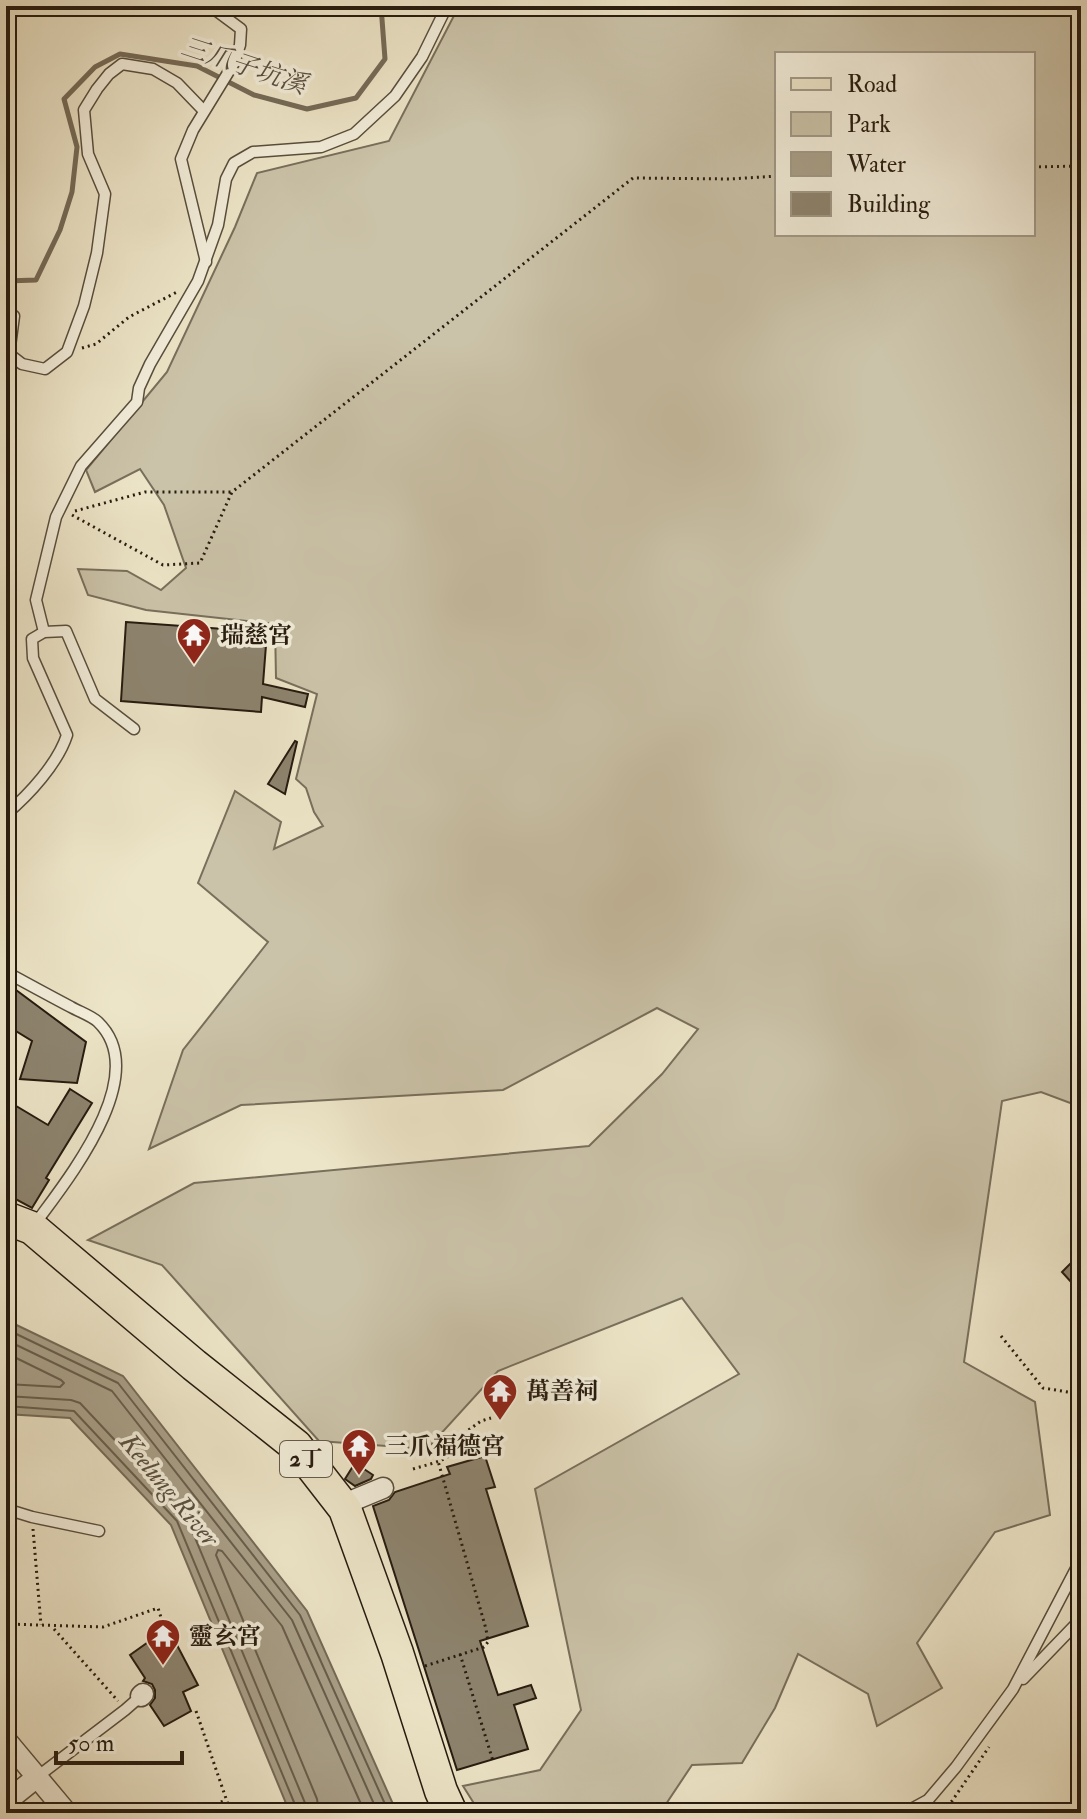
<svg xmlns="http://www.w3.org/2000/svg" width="1087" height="1819" font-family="'IM FELL Double Pica','Noto Serif TC',serif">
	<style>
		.green { fill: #cbc3a9; stroke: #786f5c; stroke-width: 2; fill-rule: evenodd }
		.water { fill: #a9a089; stroke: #756b58; stroke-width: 2 }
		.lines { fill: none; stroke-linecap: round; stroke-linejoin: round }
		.shore { stroke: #685e4c; stroke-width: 2 }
		.stream { stroke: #756b58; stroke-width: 5 }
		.building { fill: #8d846f; stroke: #261b0f; stroke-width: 2 }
		.lane-casing { stroke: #584e3d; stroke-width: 13 }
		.street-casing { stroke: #584e3d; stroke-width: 23 }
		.primary-casing { stroke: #261b0f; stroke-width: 35 }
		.path { stroke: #261b0f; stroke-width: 3; stroke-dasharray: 2 4; stroke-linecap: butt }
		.lane { stroke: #f3eedb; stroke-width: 10 }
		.street { stroke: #f3eedb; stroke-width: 20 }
		.primary { stroke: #ede5c8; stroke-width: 32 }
		.labels { text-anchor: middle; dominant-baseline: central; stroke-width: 7; stroke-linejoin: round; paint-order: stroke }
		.shield { fill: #f3eedb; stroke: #645a4c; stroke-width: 2 }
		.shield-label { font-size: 22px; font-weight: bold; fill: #261b0f }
		.poi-label { font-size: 24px; font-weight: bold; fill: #261b0f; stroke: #f3eedb; text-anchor: start }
		.water-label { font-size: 26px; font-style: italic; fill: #5a5040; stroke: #f3eedb }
	</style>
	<rect width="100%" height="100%" fill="#ede5c8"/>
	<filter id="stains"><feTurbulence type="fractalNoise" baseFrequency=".0025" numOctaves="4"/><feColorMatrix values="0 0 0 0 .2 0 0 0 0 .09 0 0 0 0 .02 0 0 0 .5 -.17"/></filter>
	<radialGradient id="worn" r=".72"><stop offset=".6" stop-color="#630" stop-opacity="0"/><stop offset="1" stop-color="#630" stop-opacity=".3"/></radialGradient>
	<path class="green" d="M459 6H1081V1107L1041 1092 1002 1101 964 1362 1035 1402 1050 1515 995 1532 917 1643 942 1688 877 1726 868 1694 798 1654 775 1708 742 1763 692 1765 660 1813H480L463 1786 540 1770 581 1710 535 1489 739 1374 682 1298 498 1371 427 1449 319 1441 162 1265 88 1240 194 1183 589 1146 662 1074 698 1029 657 1008 503 1090 241 1105 149 1149 183 1050 268 942 198 883 235 791 281 822 274 849 323 826 314 812 306 788 296 779 317 694 276 678 275 624 146 610 88 595 78 569 127 571 161 590 186 568 164 505 140 469 95 492 86 470 167 372 235 227 257 173 389 141ZM777 54H1033V234H777Z"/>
	<path class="water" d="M6 1320 123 1376 307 1611 397 1813H290L171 1525 70 1418 6 1414Z"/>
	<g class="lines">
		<g class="shore">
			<path d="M6 1329 118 1383 300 1615 389 1813"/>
			<path d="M6 1340 112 1391 292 1620 378 1813"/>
			<path d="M6 1353 61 1380 64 1383 60 1387 6 1384"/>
			<path d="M6 1396 71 1400 80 1403 186 1516 305 1803 307 1813"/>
			<path d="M6 1406 74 1411 177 1521 296 1807 297 1813"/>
			<path d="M319 1813 317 1799 216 1555 218 1550 222 1551 282 1626 365 1813"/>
		</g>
		<path class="stream" d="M6 281 36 280 60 230 72 192 77 147 64 99 95 67 120 54 197 66 254 95 307 109 356 98 385 59 381 6"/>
	</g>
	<g class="building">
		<path d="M126 622 267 632 263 684 308 694 305 707 262 697 261 712 121 701Z"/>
		<path d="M295 741 297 742 285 794 268 784Z"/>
		<path d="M12 987 86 1042 77 1083 20 1079 32 1041 6 1025V996Z"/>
		<path d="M70 1089 92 1103 46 1178 49 1180 32 1208 6 1194V1100L48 1125Z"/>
		<path d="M1081 1253V1293L1062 1272Z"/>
		<path d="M485 1456 495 1487 486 1489 528 1626 480 1641 498 1695 531 1685 536 1698 514 1705 528 1749 457 1770 373 1506 389 1500 395 1492 450 1474 447 1467Z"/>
		<path d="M355 1463 373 1475 371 1479 355 1486 345 1479Z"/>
		<path d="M168 1628 198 1685 183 1692 191 1711 164 1726 150 1705 155 1698V1690L152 1684 143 1681 145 1678 130 1655Z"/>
	</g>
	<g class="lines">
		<g class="lane-casing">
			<g id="lane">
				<path d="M206 262 181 159 193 130 234 63 240 45 241 29 210 6"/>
				<path d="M14 316 9 354 22 364 45 369 67 352 84 306 97 253 105 194 88 154 84 110 97 89 109 74 122 64 153 69 177 83 204 111"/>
				<path d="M44 632 36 600 56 517 81 466 137 402 139 388 150 364 198 281 218 225 226 179 234 163 253 152 321 147 354 134 395 96 422 57 447 6"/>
				<path d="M6 814C29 795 58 763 67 735L33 658 32 639 44 632 66 631 95 699 134 729"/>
				<path d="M6 972C28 984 50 996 71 1007 80 1012 92 1016 98 1022 153 1075 67 1180 35 1224"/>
				<path d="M6 1509 32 1517 99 1531"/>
				<path d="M1023 1679 1077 1623 1081 1622"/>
				<path d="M37 1777 125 1710 141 1696"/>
				<path d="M904 1813 928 1800 956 1767 1013 1689 1081 1559"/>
			</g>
		</g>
		<g class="street-casing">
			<g id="street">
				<path d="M342 1505 383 1488"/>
				<path d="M141 1696 143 1694"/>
				<path d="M6 1740 67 1813"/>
				<path d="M6 1802 37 1777"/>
			</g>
		</g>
		<g class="primary-casing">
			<path id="primary" d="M6 1218 32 1228 194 1365 296 1446 345 1509 397 1653 441 1791 451 1813"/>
		</g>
		<g class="path">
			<path d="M1033 167 1081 166"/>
			<path d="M82 348 96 344 129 317 177 292"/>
			<path d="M75 511 145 492H232"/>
			<path d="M72 515 163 565 200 563 232 492 633 178 730 179 777 176"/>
			<path d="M1001 1336 1043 1388 1074 1393"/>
			<path d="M413 1469C435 1462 458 1460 463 1434L481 1421 491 1418"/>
			<path d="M33 1529 41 1625"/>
			<path d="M1076 1546 1078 1534 1073 1448 1074 1393 1081 1373"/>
			<path d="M6 1624 103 1627 158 1608 165 1630"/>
			<path d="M54 1629 118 1701"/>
			<path d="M460 1654 493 1761"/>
			<path d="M425 1666 484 1647 488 1642 486 1629 438 1461"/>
			<path d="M196 1711 231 1813"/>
			<path d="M193 1813 226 1800"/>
			<path d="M937 1813 952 1801 989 1747"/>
		</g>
		<use href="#lane" class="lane"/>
		<use href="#street" class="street"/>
		<use href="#primary" class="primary"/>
	</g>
	<defs>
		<g id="temple-pin" transform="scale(1.8)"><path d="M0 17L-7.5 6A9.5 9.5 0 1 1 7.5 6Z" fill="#8f2418" stroke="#f3eedb"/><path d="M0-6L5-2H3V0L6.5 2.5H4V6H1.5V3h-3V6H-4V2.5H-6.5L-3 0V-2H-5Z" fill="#fff"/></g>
	</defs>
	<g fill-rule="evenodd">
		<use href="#temple-pin" x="194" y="635"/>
		<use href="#temple-pin" x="500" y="1391"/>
		<use href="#temple-pin" x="359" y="1446"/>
		<use href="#temple-pin" x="163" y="1636"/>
	</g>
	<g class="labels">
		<rect class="shield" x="280" y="1441" width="52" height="36" rx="6"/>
		<g class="shield-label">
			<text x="306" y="1459">2丁</text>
		</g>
		<g class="poi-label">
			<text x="220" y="635">瑞慈宮</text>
			<text x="526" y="1391">萬善祠</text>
			<text x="385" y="1446">三爪福德宮</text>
			<text x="189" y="1636">靈玄宮</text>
		</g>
		<g class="water-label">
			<text transform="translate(244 66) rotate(18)">三爪子坑溪</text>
			<text transform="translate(169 1490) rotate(50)">Keelung River</text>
		</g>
	</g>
	<rect width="1087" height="1819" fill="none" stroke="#ede5c8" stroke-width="32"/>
	<rect x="8" y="8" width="1071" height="1803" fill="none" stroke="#261b0f" stroke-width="4"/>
	<rect x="16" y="16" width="1055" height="1787" fill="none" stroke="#261b0f" stroke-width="2"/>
	<rect x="775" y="52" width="260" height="184" fill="#f3eedb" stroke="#a19a89" stroke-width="2"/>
	<rect x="791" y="78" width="40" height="12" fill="#ede5c8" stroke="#a19a89" stroke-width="2"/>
	<text x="847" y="92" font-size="24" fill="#261b0f">Road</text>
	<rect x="791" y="112" width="40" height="24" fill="#cbc3a9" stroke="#a19a89" stroke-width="2"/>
	<text x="847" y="132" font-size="24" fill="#261b0f">Park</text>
	<rect x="791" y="152" width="40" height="24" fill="#a9a089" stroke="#a19a89" stroke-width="2"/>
	<text x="847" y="172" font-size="24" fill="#261b0f">Water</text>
	<rect x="791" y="192" width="40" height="24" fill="#8d846f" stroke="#a19a89" stroke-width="2"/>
	<text x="847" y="212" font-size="24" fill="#261b0f">Building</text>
	<path d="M56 1751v12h126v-12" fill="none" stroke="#261b0f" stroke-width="4"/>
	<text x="68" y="1751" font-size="24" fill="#261b0f" stroke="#f3eedb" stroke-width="6" paint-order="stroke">50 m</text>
	<rect width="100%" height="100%" filter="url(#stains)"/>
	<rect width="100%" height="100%" fill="url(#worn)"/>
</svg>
